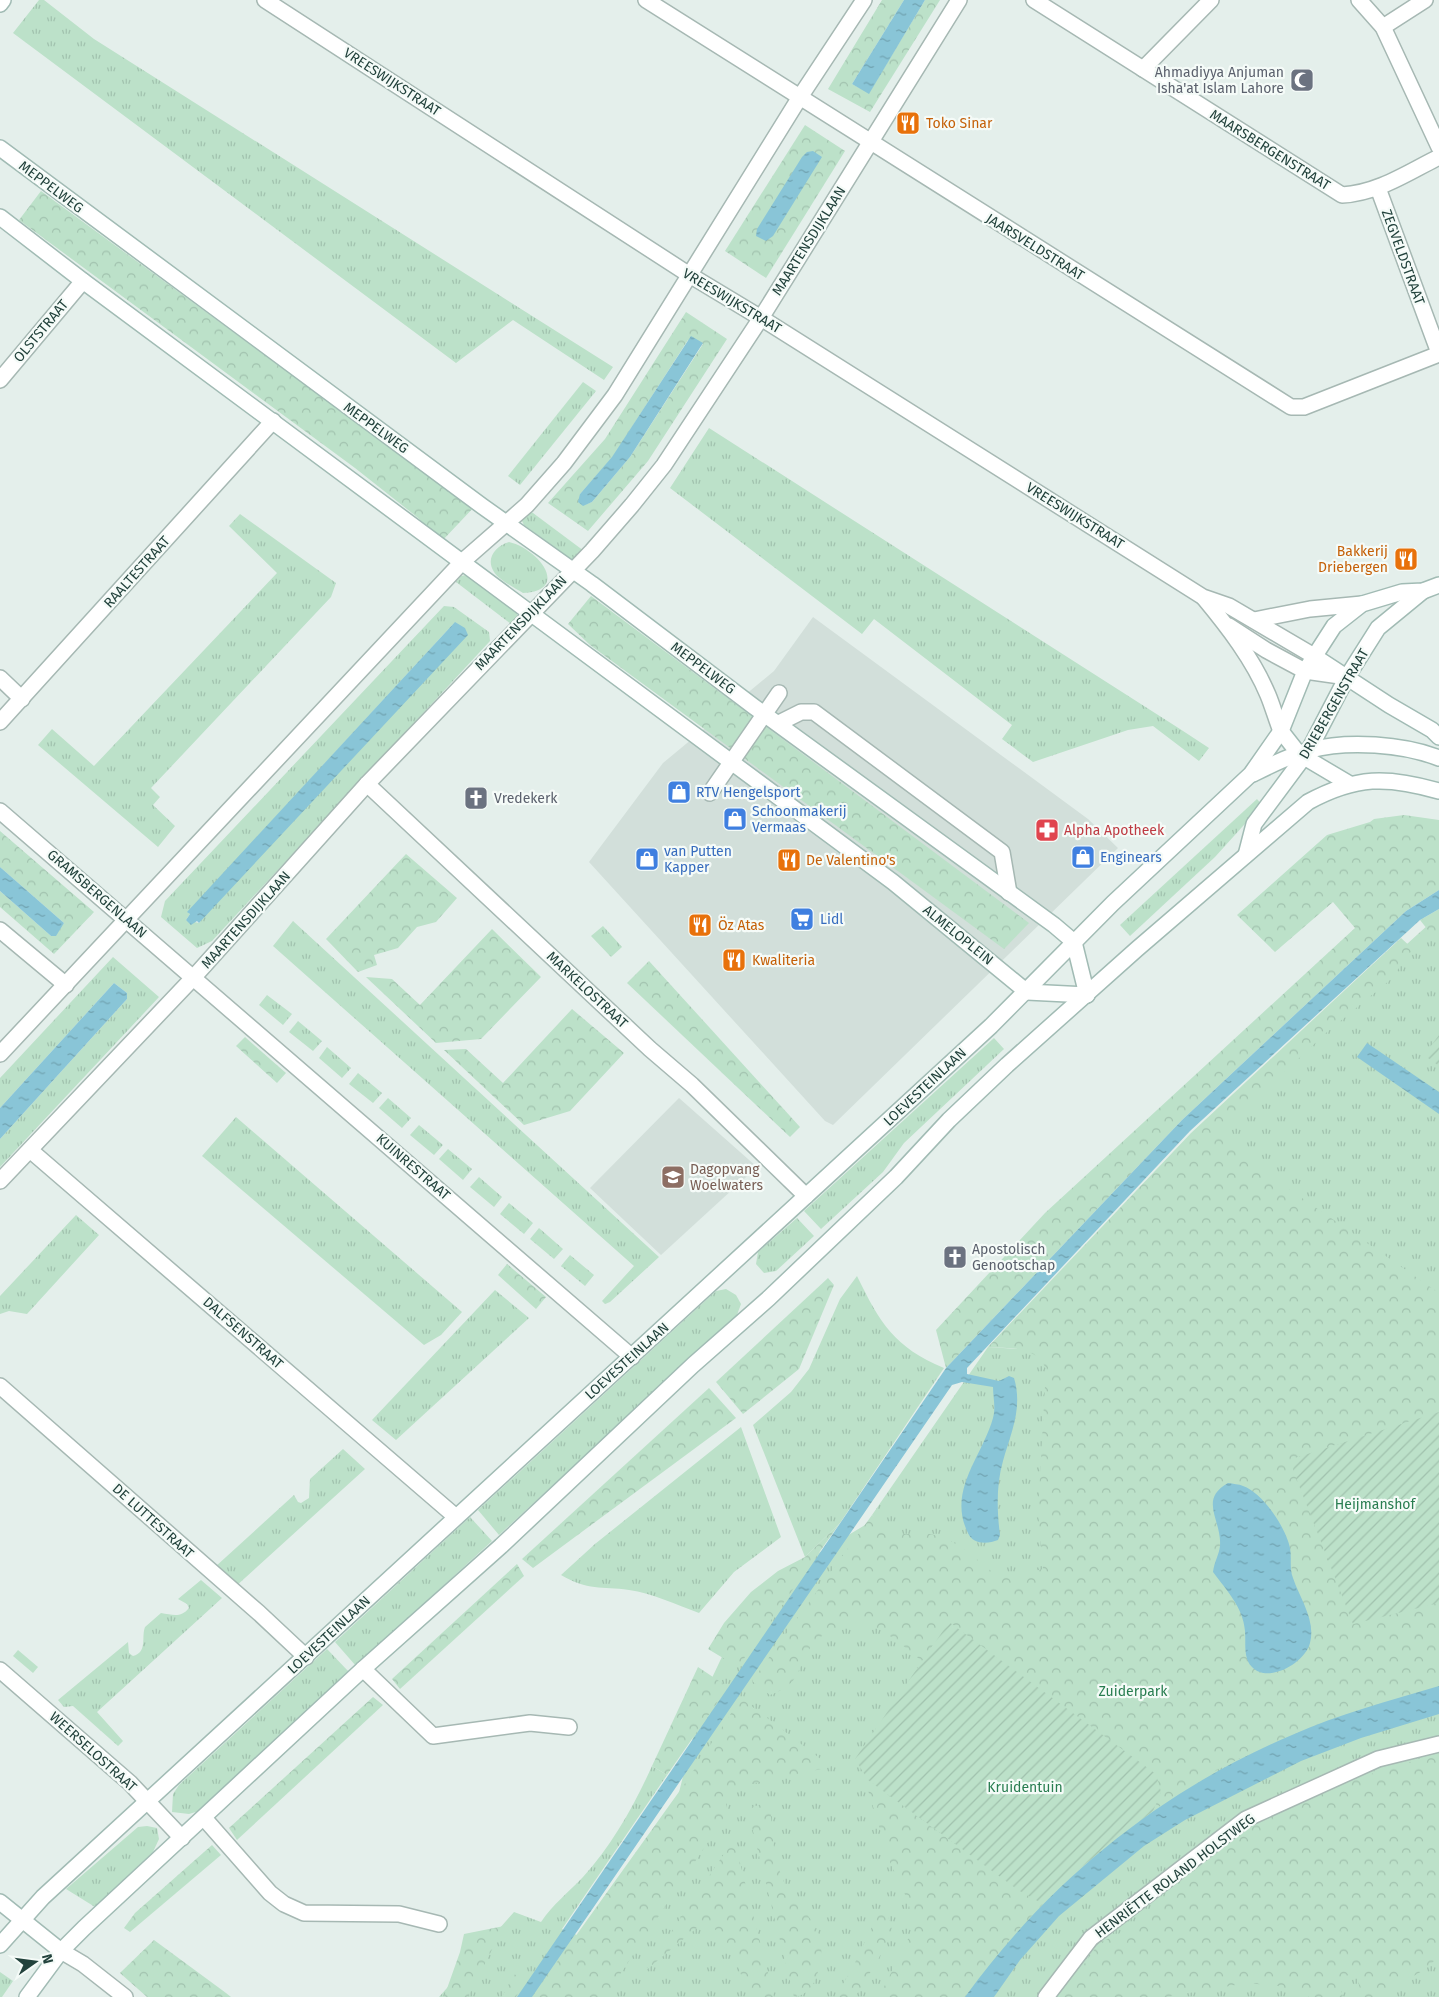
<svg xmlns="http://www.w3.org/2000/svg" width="1439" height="1997" font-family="'Fira Sans',sans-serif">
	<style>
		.built { fill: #d2dfda }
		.grass { fill: url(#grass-tufts); fill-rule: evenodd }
		.forest { fill: url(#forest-crowns); fill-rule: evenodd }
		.garden { fill: url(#garden-furrows) }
		.water { fill: url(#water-ripples) }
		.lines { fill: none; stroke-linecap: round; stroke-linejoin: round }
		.street-casing { stroke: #a6b8b3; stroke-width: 18 }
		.secondary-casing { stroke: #a1bbb4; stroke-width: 18 }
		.street { stroke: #fff; stroke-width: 15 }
		.secondary { stroke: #fff; stroke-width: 15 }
		.labels { text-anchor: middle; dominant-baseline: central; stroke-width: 4.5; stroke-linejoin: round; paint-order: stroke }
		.worship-label { font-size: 14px; fill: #5b616d; stroke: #f5fbf8; text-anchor: start }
		.street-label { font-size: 14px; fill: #22423c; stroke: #f5fbf8 }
		.food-label { font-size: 14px; fill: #c56008; stroke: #f5fbf8; text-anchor: start }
		.shop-label { font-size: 14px; fill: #366cbe; stroke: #f5fbf8; text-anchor: start }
		.health-label { font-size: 14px; fill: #be3a42; stroke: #f5fbf8; text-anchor: start }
		.education-label { font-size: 14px; fill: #785e54; stroke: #f5fbf8; text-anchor: start }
		.park-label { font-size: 14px; fill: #287d50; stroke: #f5fbf8 }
	</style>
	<defs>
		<pattern id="grass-tufts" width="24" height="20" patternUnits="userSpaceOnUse" patternTransform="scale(1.25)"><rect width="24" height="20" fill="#bce1c9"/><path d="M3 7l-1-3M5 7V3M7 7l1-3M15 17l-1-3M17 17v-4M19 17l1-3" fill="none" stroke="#a1c2ae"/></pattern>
		<pattern id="forest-crowns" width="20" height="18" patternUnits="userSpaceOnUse" patternTransform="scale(1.25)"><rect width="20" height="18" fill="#bce1c9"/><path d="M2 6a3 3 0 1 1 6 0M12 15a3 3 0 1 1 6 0" fill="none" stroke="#a1c2ae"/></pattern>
		<pattern id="garden-furrows" width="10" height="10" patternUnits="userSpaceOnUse" patternTransform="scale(1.25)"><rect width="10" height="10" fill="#bce1c9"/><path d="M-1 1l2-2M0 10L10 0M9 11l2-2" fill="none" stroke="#a1c2ae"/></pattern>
		<pattern id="water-ripples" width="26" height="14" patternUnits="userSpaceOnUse" patternTransform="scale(1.25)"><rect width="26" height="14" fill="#89c5d7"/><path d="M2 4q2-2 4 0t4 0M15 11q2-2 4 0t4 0" fill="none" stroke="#70a2b0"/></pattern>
	</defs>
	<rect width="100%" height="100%" fill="#e4efeb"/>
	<g class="built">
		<path d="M813 617 1088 819 1118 848 833 1125 825 1121 589 862 663 763 774 671Z"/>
		<path d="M679 1098 757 1167 661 1255 590 1188Z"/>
	</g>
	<g class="grass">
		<path d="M39 0H44L94 39 613 367 604 380 513 320 456 363 13 33Z"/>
		<path d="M583 382 596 391 520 485 508 476Z"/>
		<path d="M709 428 1180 729 1209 748 1199 761 1153 726 1128 730 1033 762 1002 739 1012 725 874 619 862 634 670 488Z"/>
		<path d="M529 510 584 551 577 559 572 560 524 525 522 521Z"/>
		<path d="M240 514 336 583 331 597 151 788 160 797 153 805 175 826 158 847 38 745 52 729 94 766 277 573 229 526Z"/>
		<path d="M509 542C537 548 572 590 523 593 515 588 499 580 494 572 485 558 496 546 509 542Z"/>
		<path d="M466 575 517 613V618L511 624 456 582 461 576Z"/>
		<path d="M444 606 454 607 489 632 490 641 212 941 197 948 161 917 165 901ZM455 622 199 923 186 920 190 914 188 912Z"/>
		<path d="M1257 799 1262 805 1215 857 1130 936 1120 925Z"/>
		<path d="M1439 915V1997H439L514 1912 541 1922C553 1904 569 1892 583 1877 612 1845 634 1806 652 1766L667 1775 562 1929 577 1935 666 1844 703 1697 752 1593 875 1519 872 1515 988 1347 1018 1349 1226 1108Z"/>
		<path d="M293 921 659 1257 610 1302 605 1304 602 1301 634 1266 273 946Z"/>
		<path d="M603 926 622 947 611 957 591 936Z"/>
		<path d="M113 957 159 997 0 1167V1139L127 999V993L114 983 0 1108V1078Z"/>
		<path d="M267 995 292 1014 283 1025 259 1005Z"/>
		<path d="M298 1021 322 1041 313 1051 289 1032Z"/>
		<path d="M994 1038 1004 1049 904 1143 883 1172 821 1229 804 1211Z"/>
		<path d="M327 1047 351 1068 342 1078 319 1058Z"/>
		<path d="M358 1073 382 1093 373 1103 349 1084Z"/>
		<path d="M388 1098 411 1118 402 1128 379 1108Z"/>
		<path d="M236 1117 462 1312 441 1335 424 1345 202 1156Z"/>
		<path d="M419 1125 443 1145 434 1155 410 1135Z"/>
		<path d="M448 1149 472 1169 463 1180 439 1159Z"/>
		<path d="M479 1177 502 1197 494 1207 470 1187Z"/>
		<path d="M509 1203 533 1223 524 1234 500 1214Z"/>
		<path d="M76 1215 99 1235 27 1314 9 1311 0 1314V1296Z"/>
		<path d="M797 1218 814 1236 776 1271 764 1273 756 1264 758 1252Z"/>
		<path d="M539 1228 563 1249 554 1259 530 1239Z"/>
		<path d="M570 1255 594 1275 585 1286 561 1266Z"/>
		<path d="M857 1276C880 1323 894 1347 944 1368L840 1523 805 1557 753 1425 791 1392 809 1369 840 1299Z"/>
		<path d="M726 1289 736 1295 741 1304 737 1315 499 1535 478 1510 716 1291Z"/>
		<path d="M495 1290 529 1318 396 1440 372 1420Z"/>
		<path d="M741 1427 781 1537 734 1572 699 1613C677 1605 652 1593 629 1590 601 1586 588 1591 561 1575L595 1544Z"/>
		<path d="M343 1449 365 1469 235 1587 215 1567 294 1495 298 1502 301 1503 309 1498 310 1479Z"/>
		<path d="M470 1517 492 1541 356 1666 335 1642Z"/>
		<path d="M201 1580 222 1598 97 1712 123 1741 118 1746 73 1706 64 1707 58 1700 128 1642 129 1653 133 1656C148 1652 141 1637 145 1627L161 1613C173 1615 181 1618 189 1608L187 1604 178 1599Z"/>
		<path d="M327 1649 349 1672 199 1811 189 1814 172 1812 173 1794 179 1785Z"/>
		<path d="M18 1650 38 1667 33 1673 13 1656Z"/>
		<path d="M147 1826 157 1828 159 1839 153 1852 95 1907 66 1889 138 1827Z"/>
		<path d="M0 1972 13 1981 2 1997H0Z"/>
	</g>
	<g class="forest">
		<path d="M882 0H904L852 84 869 93 925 0H940L870 112 828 89Z"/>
		<path d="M805 125 845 151 766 278 725 251Z"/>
		<path d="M41 191 446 488 476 505 442 541 417 517 355 468 19 220Z"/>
		<path d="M686 312 727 339 648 461 588 531 548 503 605 439ZM688 340 703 344 630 457 592 502 584 505 580 494 612 458Z"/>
		<path d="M591 596 1029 923 1004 949 590 645 568 624Z"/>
		<path d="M1404 815 1439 820V890L1406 911 1182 1120 946 1368 936 1330 1045 1213 1355 928 1333 902 1275 952 1237 915 1327 835 1370 822 1374 819Z"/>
		<path d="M0 831 94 912 54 954 0 907V891L51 936 64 923 0 867Z"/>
		<path d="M406 854 457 898 436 922 417 927 398 948 374 955 377 965 358 972 326 939Z"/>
		<path d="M1439 909V944L1420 920Z"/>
		<path d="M492 929 541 977 481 1039 436 1043 366 977 392 979 420 1005Z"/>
		<path d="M1401 938 1413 949 1390 980 1327 1032 1226 1127 1225 1135 1257 1163 1256 1166 1439 1293V1412L1295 1458 1423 1606 1439 1603V1686C1339 1715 1237 1748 1153 1811L1161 1792 1046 1695 949 1622 922 1661C908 1650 878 1623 860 1622 852 1622 842 1626 834 1629 826 1633 814 1640 810 1648 795 1673 800 1684 770 1695L752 1681 872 1515 888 1530 902 1534H930L946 1538 967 1551 997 1576H1013L1043 1569 1038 1511 1046 1369C1036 1345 1011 1349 988 1347L1191 1133ZM1212 1509 1291 1551C1289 1575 1299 1593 1308 1615L1246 1656 1242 1612 1213 1572 1220 1547 1219 1530Z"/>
		<path d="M649 961 800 1127 790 1137 627 983Z"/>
		<path d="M572 1009 624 1053 570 1111 524 1125 444 1050 466 1049 503 1083Z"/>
		<path d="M245 1037 286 1073 277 1083 236 1046Z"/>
		<path d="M507 1264 546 1297 536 1309 498 1275Z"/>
		<path d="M828 1278 834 1285 799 1369 743 1414 716 1382Z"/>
		<path d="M709 1388 736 1418 533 1568 522 1559Z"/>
		<path d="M840 1523 738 1667 708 1649 724 1623 751 1592 778 1571 805 1557Z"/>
		<path d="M517 1564 524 1576 400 1689 392 1679Z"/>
		<path d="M698 1667 728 1687 667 1775 652 1766Z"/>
		<path d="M373 1697 383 1705 237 1840 229 1828Z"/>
		<path d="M741 1698 831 1767 723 1790 728 1812 605 1997H532L686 1782Z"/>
		<path d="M1439 1756V1954C1427 1974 1402 1981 1381 1990L1380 1997H1362L1356 1973 1338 1978 1343 1997H1310L1278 1986 1247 1983 1166 1997H1061L1099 1943 1133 1927 1174 1888 1249 1825 1321 1790 1405 1763Z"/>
		<path d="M868 1780 1018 1890 1043 1904 1013 1935 965 1997H879L911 1933 912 1916 907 1899 890 1862 867 1787Z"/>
		<path d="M770 1803C772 1825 772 1850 780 1872 795 1918 836 1918 816 1978 813 1987 804 1996 794 1997L749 1815 750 1807Z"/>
		<path d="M734 1839 774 1997H750C737 1970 734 1937 704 1922L645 1971Z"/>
		<path d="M212 1845 221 1855 130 1932 124 1928 135 1913Z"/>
		<path d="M884 1901 892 1930 878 1960 855 1997H835L852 1969Z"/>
		<path d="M504 1926 468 1997H444L460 1952 464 1934Z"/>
		<path d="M154 1940 226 1993 231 1997H147L120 1973Z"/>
		<path d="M514 1974 526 1981 516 1997H502Z"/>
	</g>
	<g class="garden">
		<path d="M1439 1035V1066L1424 1055Z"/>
		<path d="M1439 1412V1603L1353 1624 1293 1470 1295 1458Z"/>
		<path d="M949 1622 1156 1774 1161 1792 1153 1811 1079 1869 1043 1904 1018 1890 868 1780 855 1759Z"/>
	</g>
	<g class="water">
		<path d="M904 0H925L869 94 852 84Z"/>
		<path d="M813 151 822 157 773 236 766 241 756 236 757 229 802 157 807 152Z"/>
		<path d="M691 336 703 343 630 457 592 502 583 506 578 502 580 494 612 457Z"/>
		<path d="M455 622 465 628 468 635 199 923 197 921 191 925 186 920 190 914 187 912Z"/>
		<path d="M0 867 64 923 56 936H51L0 891Z"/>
		<path d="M1439 890V909L1420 920 1190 1131 967 1368V1374L999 1381 1009 1376 1014 1378C1023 1408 1011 1433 1003 1461 996 1485 997 1512 1000 1535L998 1540C988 1544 973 1545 968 1533 947 1491 982 1457 993 1418 996 1407 993 1398 993 1387L962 1382 952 1385 532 1997H517L946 1368 1182 1120 1406 911Z"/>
		<path d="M114 983 127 993V999L0 1139V1108Z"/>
		<path d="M1367 1043 1439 1092V1114L1357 1057Z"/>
		<path d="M1228 1483C1233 1484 1239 1484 1243 1486 1263 1493 1286 1528 1290 1548 1292 1558 1289 1568 1293 1578 1300 1599 1316 1620 1310 1643 1305 1663 1268 1684 1252 1667 1243 1658 1246 1643 1245 1631 1243 1607 1227 1591 1213 1572 1214 1562 1219 1555 1220 1546 1222 1520 1198 1500 1228 1483Z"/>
		<path d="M1439 1686V1714L1361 1738 1301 1761 1185 1820 1144 1846 1059 1916 1020 1960 994 1997H965C1048 1882 1161 1790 1292 1735 1339 1714 1389 1701 1439 1686Z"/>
	</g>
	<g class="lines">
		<g class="street-casing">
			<g id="street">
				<path d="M265 0 688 274 761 318 1203 597 1229 606 1314 656"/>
				<path d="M646 0 1291 407H1304L1439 354"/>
				<path d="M1034 0 1342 195C1378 193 1407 173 1439 157"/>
				<path d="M1359 0 1383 27 1439 147"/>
				<path d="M1383 27 1425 0"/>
				<path d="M1143 69 1211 0"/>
				<path d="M1378 188 1439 353"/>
				<path d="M0 380 83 281"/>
				<path d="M1204 598C1228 627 1253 659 1268 695 1273 707 1276 719 1281 731"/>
				<path d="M1254 620 1310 609 1362 604"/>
				<path d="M1229 626 1266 650 1305 671 1347 677"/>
				<path d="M0 678 22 699"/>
				<path d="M0 722 273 421"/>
				<path d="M779 723 801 712H814L1002 852 1009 893"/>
				<path d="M367 784 650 1049 692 1085 806 1196"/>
				<path d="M710 793 779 693"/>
				<path d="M0 811 632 1357"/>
				<path d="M0 930 66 985"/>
				<path d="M0 1054 463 561 527 505 564 463 615 395 800 97 864 0"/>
				<path d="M30 1150 456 1517"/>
				<path d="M0 1181 193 978 367 784 592 551 632 505 664 465 761 318 959 0"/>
				<path d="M0 1386 259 1613 306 1657"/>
				<path d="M363 1669 433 1736 530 1723 569 1727"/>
				<path d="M0 1670 130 1783 182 1838"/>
				<path d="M204 1818 270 1893 284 1904 304 1913 399 1914 439 1924"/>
				<path d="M61 1951 83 1964 125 1997"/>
				<path d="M1046 1997 1091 1938 1246 1819 1378 1759 1439 1744"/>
			</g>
		</g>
		<g class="secondary-casing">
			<g id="secondary">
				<path d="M0 4 3 0"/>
				<path d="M0 148 482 506 592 584 753 706 1054 925 1074 942 1087 995"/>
				<path d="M0 217 83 281 893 882 1027 992 1087 995"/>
				<path d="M1314 656 1389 705 1432 730 1439 737"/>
				<path d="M1281 731 1299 754 1348 783"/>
				<path d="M1253 774C1271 765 1290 755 1310 750 1348 740 1403 744 1439 758"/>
				<path d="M1246 855 1254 824 1309 750 1347 677 1378 628 1423 591"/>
				<path d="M0 1902 61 1951"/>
				<path d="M0 1945 43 1897 67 1875 991 1026 1113 903 1251 774 1281 731 1305 671 1334 626 1362 604 1402 592 1423 591 1439 585"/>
				<path d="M27 1997 61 1951 84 1928 363 1669 501 1546 693 1365 769 1298 896 1177 949 1120 1007 1065 1137 949 1308 802C1356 776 1387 776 1439 791"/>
			</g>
		</g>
		<use href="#street" class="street"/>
		<use href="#secondary" class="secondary"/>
	</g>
	<defs>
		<g id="mosque-square" transform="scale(1.25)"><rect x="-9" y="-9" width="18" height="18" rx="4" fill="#6b7280" stroke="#f5fbf8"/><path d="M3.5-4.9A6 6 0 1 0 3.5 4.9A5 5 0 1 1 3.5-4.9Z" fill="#fff"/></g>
		<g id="restaurant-square" transform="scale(1.25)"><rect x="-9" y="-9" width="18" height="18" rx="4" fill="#e8710a" stroke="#f5fbf8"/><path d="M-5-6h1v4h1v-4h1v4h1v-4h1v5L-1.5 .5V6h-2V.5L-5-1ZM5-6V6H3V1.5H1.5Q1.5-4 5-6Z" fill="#fff"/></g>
		<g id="shop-square" transform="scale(1.25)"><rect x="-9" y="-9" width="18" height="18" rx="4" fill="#3f7fe0" stroke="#f5fbf8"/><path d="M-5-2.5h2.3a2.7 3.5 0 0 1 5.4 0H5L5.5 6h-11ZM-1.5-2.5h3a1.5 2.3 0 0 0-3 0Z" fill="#fff"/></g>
		<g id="church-square" transform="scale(1.25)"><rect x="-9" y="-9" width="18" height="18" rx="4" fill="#6b7280" stroke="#f5fbf8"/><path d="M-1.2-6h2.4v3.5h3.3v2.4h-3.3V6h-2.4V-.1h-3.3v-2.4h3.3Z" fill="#fff"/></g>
		<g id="pharmacy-square" transform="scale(1.25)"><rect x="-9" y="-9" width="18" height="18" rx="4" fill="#e0444e" stroke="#f5fbf8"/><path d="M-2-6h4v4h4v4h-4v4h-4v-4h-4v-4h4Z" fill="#fff"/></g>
		<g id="supermarket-square" transform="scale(1.25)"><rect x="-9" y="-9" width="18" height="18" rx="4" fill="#3f7fe0" stroke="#f5fbf8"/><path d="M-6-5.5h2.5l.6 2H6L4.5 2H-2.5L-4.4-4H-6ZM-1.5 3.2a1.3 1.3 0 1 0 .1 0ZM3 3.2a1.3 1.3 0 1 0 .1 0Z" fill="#fff"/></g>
		<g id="school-square" transform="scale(1.25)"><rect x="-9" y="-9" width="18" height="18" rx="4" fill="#8d6e63" stroke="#f5fbf8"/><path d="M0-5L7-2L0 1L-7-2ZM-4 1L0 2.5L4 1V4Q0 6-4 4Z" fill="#fff"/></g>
	</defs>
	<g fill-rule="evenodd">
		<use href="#mosque-square" x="1302" y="80"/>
		<use href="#restaurant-square" x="908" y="123"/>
		<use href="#restaurant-square" x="1406" y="559"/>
		<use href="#shop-square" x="679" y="792"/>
		<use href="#church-square" x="476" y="798"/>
		<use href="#shop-square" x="735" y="819"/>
		<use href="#pharmacy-square" x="1047" y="830"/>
		<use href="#shop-square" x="1083" y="857"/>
		<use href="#shop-square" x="647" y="859"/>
		<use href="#restaurant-square" x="789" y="860"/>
		<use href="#supermarket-square" x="802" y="919"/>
		<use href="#restaurant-square" x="700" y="925"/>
		<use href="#restaurant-square" x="734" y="960"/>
		<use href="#school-square" x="673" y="1177"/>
		<use href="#church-square" x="955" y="1257"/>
	</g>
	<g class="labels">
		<g class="worship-label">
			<text x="1284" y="72" text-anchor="end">Ahmadiyya Anjuman<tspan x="1284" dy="16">Isha'at Islam Lahore</tspan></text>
			<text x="494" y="798">Vredekerk</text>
			<text x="972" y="1249">Apostolisch<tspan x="972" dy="16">Genootschap</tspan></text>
		</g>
		<g class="street-label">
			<text transform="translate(392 82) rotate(33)">VREESWIJKSTRAAT</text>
			<text transform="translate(1270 150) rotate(32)">MAARSBERGENSTRAAT</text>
			<text transform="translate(51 187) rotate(37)">MEPPELWEG</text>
			<text transform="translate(809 241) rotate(-58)">MAARTENSDIJKLAAN</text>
			<text transform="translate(1035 247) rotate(32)">JAARSVELDSTRAAT</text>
			<text transform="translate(1403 257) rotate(70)">ZEGVELDSTRAAT</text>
			<text transform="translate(732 301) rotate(31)">VREESWIJKSTRAAT</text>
			<text transform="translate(41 331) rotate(-50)">OLSTSTRAAT</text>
			<text transform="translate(376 428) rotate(36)">MEPPELWEG</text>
			<text transform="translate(1075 516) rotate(32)">VREESWIJKSTRAAT</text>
			<text transform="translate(137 572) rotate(-48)">RAALTESTRAAT</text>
			<text transform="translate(521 623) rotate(-46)">MAARTENSDIJKLAAN</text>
			<text transform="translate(703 668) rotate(37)">MEPPELWEG</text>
			<text transform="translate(1334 704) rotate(-60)">DRIEBERGENSTRAAT</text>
			<text transform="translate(97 894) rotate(41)">GRAMSBERGENLAAN</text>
			<text transform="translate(246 920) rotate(-48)">MAARTENSDIJKLAAN</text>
			<text transform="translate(958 935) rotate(39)">ALMELOPLEIN</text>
			<text transform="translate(587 990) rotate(43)">MARKELOSTRAAT</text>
			<text transform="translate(925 1087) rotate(-43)">LOEVESTEINLAAN</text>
			<text transform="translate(413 1167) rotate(41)">KUINRESTRAAT</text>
			<text transform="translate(243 1333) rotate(41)">DALFSENSTRAAT</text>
			<text transform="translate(627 1361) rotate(-42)">LOEVESTEINLAAN</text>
			<text transform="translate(153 1521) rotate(42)">DE LUTTESTRAAT</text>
			<text transform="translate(329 1635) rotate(-43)">LOEVESTEINLAAN</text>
			<text transform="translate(93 1752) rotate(42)">WEERSELOSTRAAT</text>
			<text transform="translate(1175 1876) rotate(-37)">HENRIËTTE ROLAND HOLSTWEG</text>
		</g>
		<g class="food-label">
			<text x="926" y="123">Toko Sinar</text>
			<text x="1388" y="551" text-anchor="end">Bakkerij<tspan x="1388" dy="16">Driebergen</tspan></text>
			<text x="806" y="860">De Valentino's</text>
			<text x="718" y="925">Öz Atas</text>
			<text x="752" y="960">Kwaliteria</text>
		</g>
		<g class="shop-label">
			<text x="696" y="792">RTV Hengelsport</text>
			<text x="752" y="811">Schoonmakerij<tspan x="752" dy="16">Vermaas</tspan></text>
			<text x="664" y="851">van Putten<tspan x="664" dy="16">Kapper</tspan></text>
			<text x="1100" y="857">Enginears</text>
			<text x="820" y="919">Lidl</text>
		</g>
		<g class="health-label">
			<text x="1064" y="830">Alpha Apotheek</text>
		</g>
		<g class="education-label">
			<text x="690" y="1169">Dagopvang<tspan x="690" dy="16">Woelwaters</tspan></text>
		</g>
		<g class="park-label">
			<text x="1375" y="1504">Heijmanshof</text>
			<text x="1133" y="1691">Zuiderpark</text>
			<text x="1025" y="1787">Kruidentuin</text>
		</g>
	</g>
	<g transform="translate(35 1962) rotate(76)" stroke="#f5fbf8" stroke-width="4" paint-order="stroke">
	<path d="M0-4L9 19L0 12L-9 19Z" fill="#22423c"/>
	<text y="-8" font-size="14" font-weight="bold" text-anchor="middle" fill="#22423c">N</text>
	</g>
</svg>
